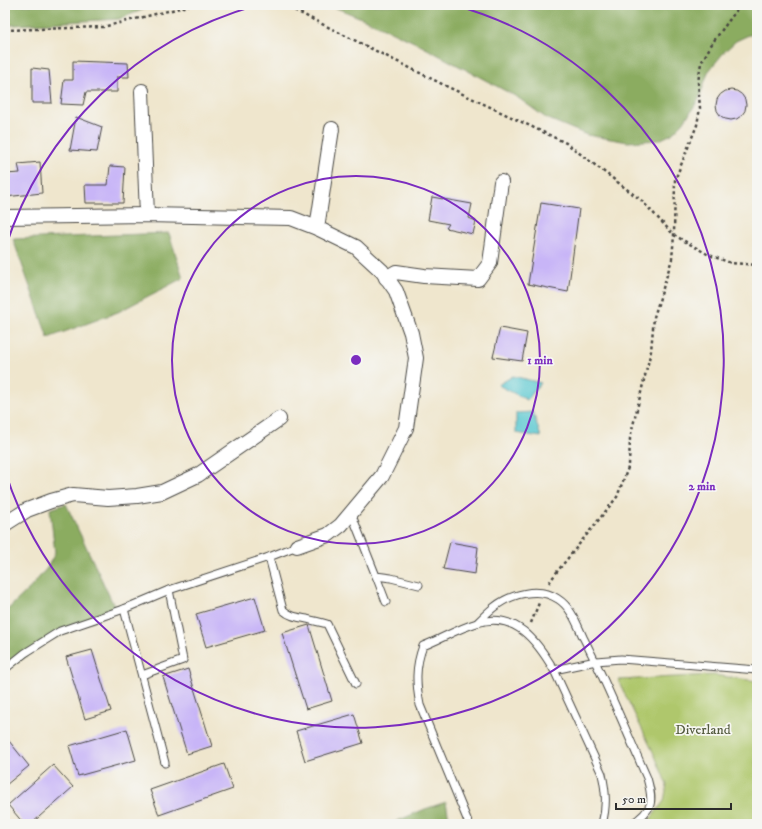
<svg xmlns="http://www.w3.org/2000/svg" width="762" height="829" font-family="'IM FELL DW Pica',serif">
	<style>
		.green { fill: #afc76c; stroke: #6d794c }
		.forest { fill: #8bac60; stroke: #5b6c46 }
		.water { fill: #5cc9d1; stroke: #447a7e }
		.building { fill: #c8b5f7 }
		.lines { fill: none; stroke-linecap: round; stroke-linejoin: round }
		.lane-casing { stroke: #484743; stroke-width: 9 }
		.street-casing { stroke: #484743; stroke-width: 16 }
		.path { stroke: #484743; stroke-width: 2.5; stroke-dasharray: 3 3; stroke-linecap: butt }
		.lane { stroke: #fff; stroke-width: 7 }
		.street { stroke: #fff; stroke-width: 14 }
		.ring { fill: none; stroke: #7b2cbf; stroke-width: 2 }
		.labels { text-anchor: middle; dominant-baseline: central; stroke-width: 3.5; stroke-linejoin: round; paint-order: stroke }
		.park-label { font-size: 14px; fill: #535a3e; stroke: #f6f6f2 }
		.centre { fill: #7b2cbf; stroke: #f6f6f2; stroke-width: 2 }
		.ring-label { font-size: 12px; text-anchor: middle; font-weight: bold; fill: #7b2cbf; stroke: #f6f6f2; stroke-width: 3.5; stroke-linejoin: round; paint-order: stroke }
	</style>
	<rect width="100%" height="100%" fill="#f6f6f2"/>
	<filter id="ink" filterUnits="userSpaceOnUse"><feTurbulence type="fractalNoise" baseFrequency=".025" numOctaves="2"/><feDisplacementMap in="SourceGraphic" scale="8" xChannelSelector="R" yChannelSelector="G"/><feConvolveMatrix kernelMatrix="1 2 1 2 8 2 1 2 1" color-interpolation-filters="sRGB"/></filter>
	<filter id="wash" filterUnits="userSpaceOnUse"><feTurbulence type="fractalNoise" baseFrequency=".012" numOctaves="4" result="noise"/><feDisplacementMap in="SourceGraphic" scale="16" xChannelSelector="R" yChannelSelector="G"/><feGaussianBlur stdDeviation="0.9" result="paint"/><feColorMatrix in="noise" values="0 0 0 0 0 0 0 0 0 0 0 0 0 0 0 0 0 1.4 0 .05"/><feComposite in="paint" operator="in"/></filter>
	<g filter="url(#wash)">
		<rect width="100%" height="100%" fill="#efe6cd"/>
		<path class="green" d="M713 675 757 681V824H645L649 821 664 801 667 785 655 756 618 680Z"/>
		<g class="forest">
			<path d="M5 5H155L119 19 14 25H5Z"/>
			<path d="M329 5H757V34L749 35 736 41 725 51 708 72 699 99 683 123 672 134 659 140 628 142 587 135 546 118 517 97 414 42 364 19Z"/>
			<path d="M169 233 183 278 118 312 48 338 13 239Z"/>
			<path d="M66 504 116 610 51 640 5 670V612L31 587 47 568 55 553 50 509Z"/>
			<path d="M446 802 450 824H390L425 809Z"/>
		</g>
		<g class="water">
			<path d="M513 376 541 383 527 400 498 385Z"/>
			<path d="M533 412 541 437 516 433V413Z"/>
		</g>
		<g id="blocks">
			<g class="building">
				<path d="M73 61 128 63 129 77H117V92H86L83 105 61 104 64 80H73Z"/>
				<path d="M32 68 49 70 52 103H32Z"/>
				<circle cx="731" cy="105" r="15"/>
				<path d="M76 117 102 127 97 152 70 150Z"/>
				<path d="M40 162 42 193 5 197V174L20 173 18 164Z"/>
				<path d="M110 166 125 167 123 203H86L85 185H108Z"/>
				<path d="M432 197 472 204 469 218 476 221 473 234 446 228 449 224 428 220Z"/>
				<path d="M541 203 579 209 568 292 528 284Z"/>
				<path d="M500 328 527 333 522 361 493 357Z"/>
				<path d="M450 542 478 547 475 574 443 569Z"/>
				<path d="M255 597 265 630 206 647 196 614Z"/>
				<path d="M309 625 332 701 306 709 282 633Z"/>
				<path d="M92 650 111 711 85 719 66 657Z"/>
				<path d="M188 669 212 746 187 754 163 677Z"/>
				<path d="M354 714 363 743 305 761 296 731Z"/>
				<path d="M127 729 136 760 78 776 69 746Z"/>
				<path d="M5 736 29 766 6 785 5 784Z"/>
				<path d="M224 764 233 789 159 815 150 790Z"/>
				<path d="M53 765 73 787 31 824H24L8 805Z"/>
			</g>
		</g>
	</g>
	<g filter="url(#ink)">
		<use href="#blocks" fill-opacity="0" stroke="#484743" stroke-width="1"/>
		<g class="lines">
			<g class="lane-casing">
				<g id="lane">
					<path d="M351 513 376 576 391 578 419 585"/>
					<path d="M269 557 283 610C291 617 297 617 307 619 314 621 320 622 327 624L356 684"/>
					<path d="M376 576 386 602"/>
					<path d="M124 609 165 763"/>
					<path d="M478 622C483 617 488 612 493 608 510 594 539 586 558 599 571 607 577 624 583 637 607 683 626 731 647 778 654 803 653 809 632 824"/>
					<path d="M5 669 25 653 60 631 124 609 169 590 269 557 297 546"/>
					<path d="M554 670 596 661 621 659 757 670"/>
					<path d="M142 675 183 660 169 590"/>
					<path d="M469 824 420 705C416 684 415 667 423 646 441 639 459 628 477 623 515 611 537 641 554 670L602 774C606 792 607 806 602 824"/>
				</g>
			</g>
			<g class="street-casing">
				<g id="street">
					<path d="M142 91 147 215"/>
					<path d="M5 217 147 215 291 218 317 228 356 247 382 271 396 291 411 333 416 358 406 428 382 476 341 525 328 535 297 546"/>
					<path d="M317 228 332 129"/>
					<path d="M386 278 396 272 424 276 478 279 490 263 501 182"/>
					<path d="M5 524 27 510 51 501 73 495 108 498 137 496 162 492 198 475 279 419"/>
				</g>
			</g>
			<g class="path">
				<path d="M284 5 448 87 566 143 641 200 674 235 709 255 731 263 757 265"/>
				<path d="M5 30 103 27 192 5"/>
				<path d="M549 583 556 573 617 497 629 465 630 438 651 351 654 317 672 259 674 235 675 180 697 125 700 108 698 82 701 63 713 42 736 11 738 5"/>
				<path d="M531 623 539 603"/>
			</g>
			<use href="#lane" class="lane"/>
			<use href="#street" class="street"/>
		</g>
	</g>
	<g class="ring">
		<circle cx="356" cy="360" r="184"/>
		<path d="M5 249A368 368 0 0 1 258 5M454 5A368 368 0 1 1 5 471"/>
	</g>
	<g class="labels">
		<g class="park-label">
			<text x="703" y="730">Diverland</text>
		</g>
	</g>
	<circle cx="356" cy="360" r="6" class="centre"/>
	<g class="ring-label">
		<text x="540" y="364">1 min</text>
		<text x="702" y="490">2 min</text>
	</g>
	<rect width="762" height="829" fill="none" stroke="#f6f6f2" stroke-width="20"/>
	<path d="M616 803v6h115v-6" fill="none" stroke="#2b2b2b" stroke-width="2"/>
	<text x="622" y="803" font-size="12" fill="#2b2b2b" stroke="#f6f6f2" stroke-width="3" paint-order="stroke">50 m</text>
</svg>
